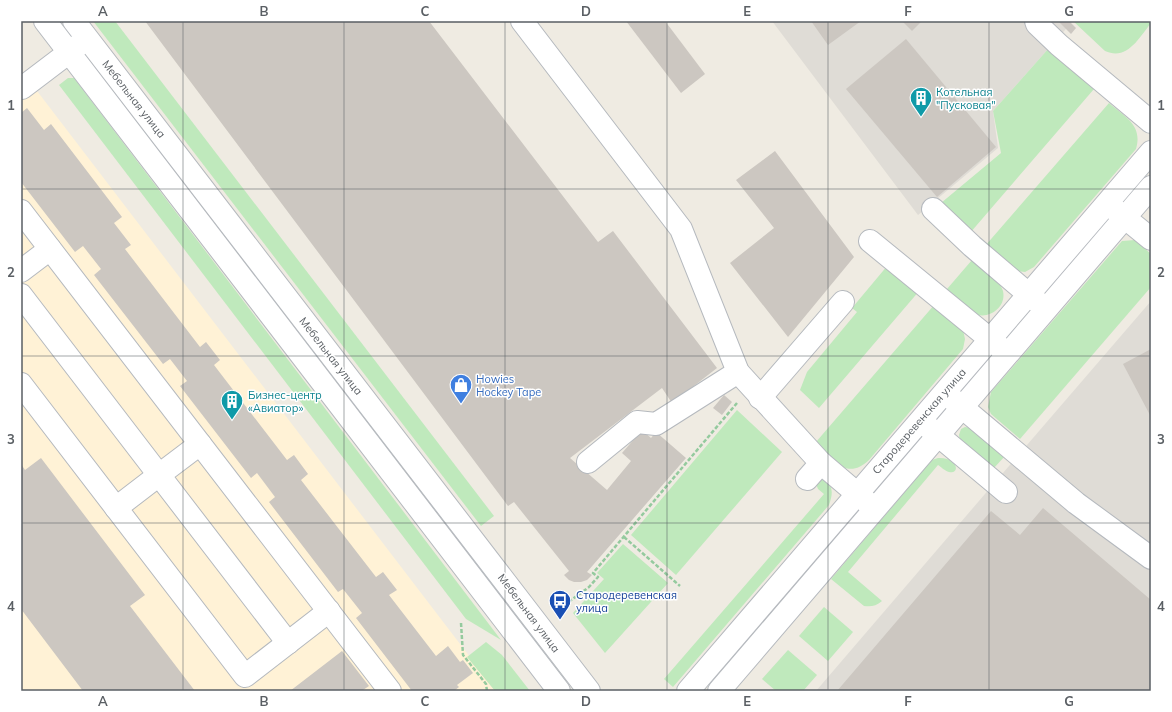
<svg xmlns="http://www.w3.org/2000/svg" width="1172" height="712" font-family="Mulish,sans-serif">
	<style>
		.commercial { fill: #fff2d6 }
		.industrial { fill: #dfdcd6 }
		.green { fill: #bfe9bc }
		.building { fill: #ccc7c1 }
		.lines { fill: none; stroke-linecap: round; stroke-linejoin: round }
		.minor-casing { stroke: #b5b9be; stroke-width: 24 }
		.path { stroke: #94ca9e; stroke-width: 2.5; stroke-dasharray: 4 2; stroke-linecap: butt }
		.minor { stroke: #fff; stroke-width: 22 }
		.grid { fill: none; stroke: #5a5f64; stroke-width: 1; stroke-opacity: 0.55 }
		.labels { text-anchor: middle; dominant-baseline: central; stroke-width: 3; stroke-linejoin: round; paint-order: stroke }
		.culture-label { font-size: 11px; fill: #0d838f; stroke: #fff; text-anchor: start }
		.street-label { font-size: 11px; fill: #5a5f64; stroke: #fff }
		.shop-label { font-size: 11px; fill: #366cbe; stroke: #fff; text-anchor: start }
		.transit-label { font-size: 11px; fill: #164399; stroke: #fff; text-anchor: start }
		.neatline { fill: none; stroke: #5a5f64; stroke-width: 1.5 }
		.grid-label { font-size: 13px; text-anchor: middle; font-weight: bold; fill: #5a5f64 }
	</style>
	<rect width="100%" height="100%" fill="#efebe2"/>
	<path class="commercial" d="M21 70 496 691H21Z"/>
	<g class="industrial">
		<path d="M772 21H1073L993 111 998 148 918 215Z"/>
		<path d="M1151 301V691H816L1027 445Z"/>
	</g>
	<g class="green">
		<path d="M93 21H115L494 516 481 526Z"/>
		<path d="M1073 21H1151V23C1139 38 1127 61 1105 51Z"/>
		<path d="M1049 48 1094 89 970 233 941 203 1001 153 993 111Z"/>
		<path d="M68 78H74L501 640 466 619 59 85Z"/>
		<path d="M1109 103C1125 117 1143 125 1136 149L1034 267 1025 272 1017 271 985 246Z"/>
		<path d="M1135 240 1151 254V287L1020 439 991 414 988 407 991 392 1122 241Z"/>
		<path d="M972 260C981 267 1000 280 1003 291 1007 308 987 321 973 313 964 308 954 296 947 289Z"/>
		<path d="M888 265 920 290 819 408 800 390 807 372 857 312 852 308Z"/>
		<path d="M935 304 963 330 965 339 963 349 869 460C846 482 832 458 816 442Z"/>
		<path d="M737 410 782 452 676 575 631 535Z"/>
		<path d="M965 427 971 428 1005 456 993 469 960 441 959 435 961 429Z"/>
		<path d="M938 458C959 457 960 475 949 472 945 471 941 467 938 465L848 572 882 601C876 606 871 607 864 606L831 579 932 460Z"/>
		<path d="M822 478C834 484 833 494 829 505L673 687 664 679 824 494 818 489 816 484Z"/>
		<path d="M623 544 668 583 605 653 573 613 604 579 597 573Z"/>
		<path d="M824 607 853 632 828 661 799 636Z"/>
		<path d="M486 642 502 655 530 691H495L467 657Z"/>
		<path d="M788 650 817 675 803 691H776L762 679Z"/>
	</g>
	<g class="building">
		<path d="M145 21H429L598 242 613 231 717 368 672 403 662 388 570 458 607 490 631 461 622 453 642 430 651 438 656 432 686 458 587 572 592 575 587 580 581 582H574L569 580 564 575 569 571 514 502 508 506Z"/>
		<path d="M626 21H665L705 74 681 93Z"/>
		<path d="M811 21H861L828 45Z"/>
		<path d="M902 21H922L912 31Z"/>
		<path d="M1058 21H1069L1076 28 1071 34Z"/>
		<path d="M906 39 996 147 937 197 846 89Z"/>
		<path d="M27 108 44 130 51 124 122 217 114 223 131 245 125 249 200 347 206 342 220 360 214 365 287 460 294 455 308 474 301 480 376 577 383 572 397 590 389 595 436 656 448 646 460 662 463 660 473 673 457 685 459 687 454 691H412L356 618 362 613 343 589 338 592 269 502 275 497 257 473 251 478 180 386 187 381 170 359 163 364 94 275 101 269 83 246 75 252 21 182V113Z"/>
		<path d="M775 151 854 257 788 337 730 263 774 228 736 180Z"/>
		<path d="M1151 349V417L1123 364Z"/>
		<path d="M724 395 732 402 722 415 713 408Z"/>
		<path d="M41 458 145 595 130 606 195 691H83L21 609V464L25 470Z"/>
		<path d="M1043 508 1151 600V691H837L991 511 1020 535Z"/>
		<path d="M342 651 369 686 363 690 364 691H290Z"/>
	</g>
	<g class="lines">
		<g class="minor-casing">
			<g id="minor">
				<path d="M45 21 559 691"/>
				<path d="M74 21 589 691"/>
				<path d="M522 21 681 229 738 372 821 463 868 503"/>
				<path d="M1036 21 1037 24 1059 45 1151 122"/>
				<path d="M22 88 80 44"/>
				<path d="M1113 208 1151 239"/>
				<path d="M933 209 972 246 1040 304"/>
				<path d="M21 211 390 691"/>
				<path d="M870 241 1002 349"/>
				<path d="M21 271 50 249"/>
				<path d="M21 295 159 475 200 444"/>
				<path d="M21 384 245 676 329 611"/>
				<path d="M760 398 843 302"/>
				<path d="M951 398 1076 503 1151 558"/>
				<path d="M927 426 1006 492"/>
				<path d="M588 462 637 422 656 424 738 372"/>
				<path d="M807 479 821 463"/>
				<path d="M116 508 159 475 288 643"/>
				<path d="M688 691 1151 152"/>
				<path d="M719 691 1151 187"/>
			</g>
		</g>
		<g class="path">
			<path d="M624 537 680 586"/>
			<path d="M559 609 589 587 598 577 593 573 737 403"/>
			<path d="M461 623 463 655 486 684 487 691"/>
		</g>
		<use href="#minor" class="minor"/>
	</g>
	<path class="grid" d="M183 21V691M344 21V691M505 21V691M667 21V691M828 21V691M989 21V691M21 189H1151M21 356H1151M21 523H1151"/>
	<defs>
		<g id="building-pin" transform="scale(1.15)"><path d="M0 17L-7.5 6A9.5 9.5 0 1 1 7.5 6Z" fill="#0f9aa8" stroke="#fff"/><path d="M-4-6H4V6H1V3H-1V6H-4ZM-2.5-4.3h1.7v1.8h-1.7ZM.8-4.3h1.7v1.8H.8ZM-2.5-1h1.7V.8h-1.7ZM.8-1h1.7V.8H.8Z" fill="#fff"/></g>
		<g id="shop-pin" transform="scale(1.15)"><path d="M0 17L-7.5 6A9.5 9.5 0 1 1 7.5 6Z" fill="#3f7fe0" stroke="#fff"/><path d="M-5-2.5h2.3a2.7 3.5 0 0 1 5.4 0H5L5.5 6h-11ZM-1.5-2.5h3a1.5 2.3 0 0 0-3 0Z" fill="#fff"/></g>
		<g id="bus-pin" transform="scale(1.15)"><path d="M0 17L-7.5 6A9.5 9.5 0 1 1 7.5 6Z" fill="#1a4fb4" stroke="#fff"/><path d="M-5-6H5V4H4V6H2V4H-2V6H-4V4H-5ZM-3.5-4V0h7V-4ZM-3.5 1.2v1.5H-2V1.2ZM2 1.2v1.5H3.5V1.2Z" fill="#fff"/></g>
	</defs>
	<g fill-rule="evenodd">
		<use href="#building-pin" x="921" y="98"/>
		<use href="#shop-pin" x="461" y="385"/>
		<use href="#building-pin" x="232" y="401"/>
		<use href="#bus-pin" x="560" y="601"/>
	</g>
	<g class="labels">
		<g class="culture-label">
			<text x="936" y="92">Котельная<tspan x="936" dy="13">"Пусковая"</tspan></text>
			<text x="248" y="395">Бизнес-центр<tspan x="248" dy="13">«Авиатор»</tspan></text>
		</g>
		<g class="street-label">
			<text transform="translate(134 99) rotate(52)">Мебельная улица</text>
			<text transform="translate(331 356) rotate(52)">Мебельная улица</text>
			<text transform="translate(919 421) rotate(-49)">Стародеревенская улица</text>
			<text transform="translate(529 613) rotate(53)">Мебельная улица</text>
		</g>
		<g class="shop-label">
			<text x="476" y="379">Howies<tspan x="476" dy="13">Hockey Tape</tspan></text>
		</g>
		<g class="transit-label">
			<text x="576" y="595">Стародеревенская<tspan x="576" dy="13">улица</tspan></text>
		</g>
	</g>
	<rect width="1172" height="712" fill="none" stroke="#ffffff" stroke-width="44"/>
	<rect x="22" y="22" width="1128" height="668" class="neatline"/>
	<g class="grid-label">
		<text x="103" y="16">A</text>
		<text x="264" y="16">B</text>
		<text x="425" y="16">C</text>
		<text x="586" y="16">D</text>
		<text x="747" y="16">E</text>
		<text x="908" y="16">F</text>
		<text x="1069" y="16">G</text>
		<text x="11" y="110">1</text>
		<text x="1161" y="110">1</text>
		<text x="11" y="277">2</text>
		<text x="1161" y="277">2</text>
		<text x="11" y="444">3</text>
		<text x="1161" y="444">3</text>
		<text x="11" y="611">4</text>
		<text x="1161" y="611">4</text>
		<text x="103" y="706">A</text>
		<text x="264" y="706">B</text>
		<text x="425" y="706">C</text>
		<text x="586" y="706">D</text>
		<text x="747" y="706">E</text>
		<text x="908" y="706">F</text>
		<text x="1069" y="706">G</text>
	</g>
</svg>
